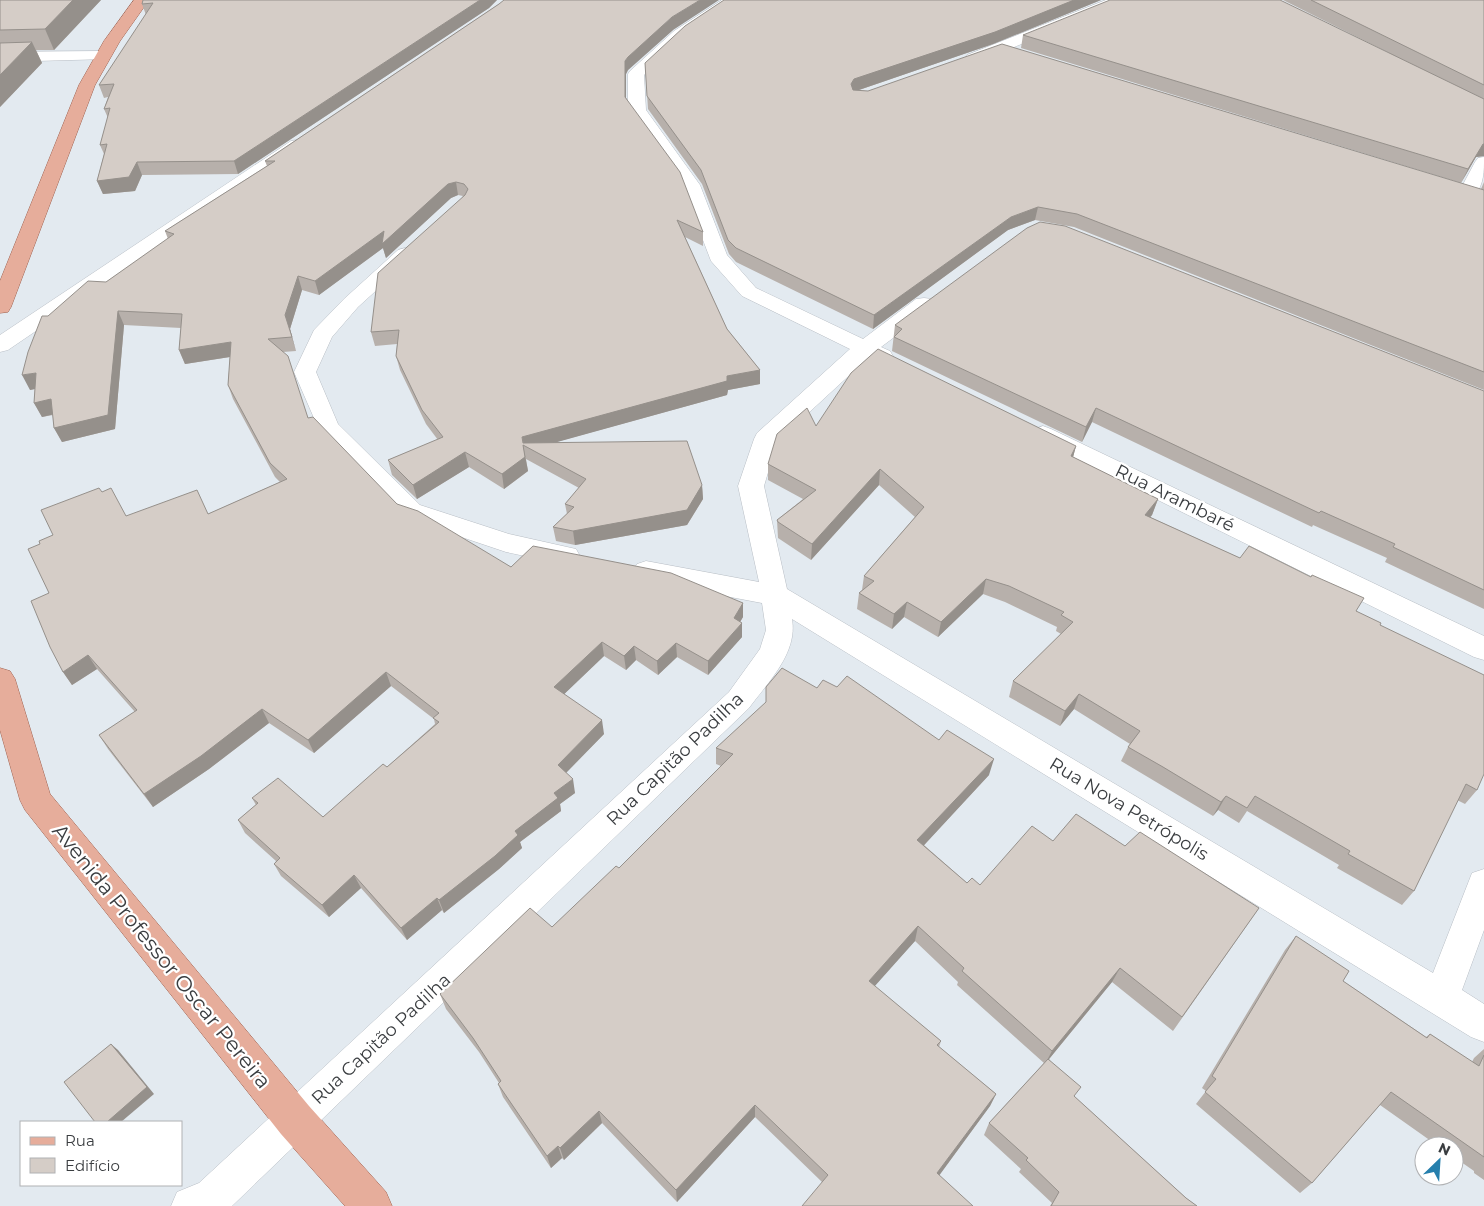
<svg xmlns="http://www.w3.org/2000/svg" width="1484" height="1206" font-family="Montserrat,sans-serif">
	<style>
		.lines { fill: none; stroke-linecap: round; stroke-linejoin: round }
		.minor-casing { stroke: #b8bec5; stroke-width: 1 }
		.major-casing { stroke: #9f6250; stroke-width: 1 }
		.minor { fill: #fff; fill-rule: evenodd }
		.major { fill: #e6ad9b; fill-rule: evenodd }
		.wall { fill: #b7b0ab }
		.shaded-wall { fill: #95908b }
		.building { fill: #d5cdc7; stroke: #95908b }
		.labels { text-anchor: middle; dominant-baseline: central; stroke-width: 4.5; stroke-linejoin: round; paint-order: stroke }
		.street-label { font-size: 18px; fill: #3a3d40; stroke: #fff }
		.near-street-label { font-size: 21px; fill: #3a3d40; stroke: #fff }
	</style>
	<rect width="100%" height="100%" fill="#e3eaf0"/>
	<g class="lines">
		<g class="minor-casing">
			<g id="minor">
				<path d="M722 0H739L684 37 644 75 646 110 700 185 727 255 756 288 863 339 916 299 924 298 932 299 935 304 932 309 881 347 890 351 893 356 890 361 882 363 868 358 777 442 764 486 787 589 1433 973 1472 873 1484 869V930L1462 990 1484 1004V1042L1471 1037 792 619C798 653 768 682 749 708L232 1206H171L177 1192 199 1183 729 692 760 649 766 630 762 603 646 581 637 578 633 571 637 564 646 561 759 582 738 486 754 439 757 433 850 349 742 296 711 261 682 185 628 110V74L630 71 674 31Z"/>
				<path d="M1106 0H1126L1124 3 979 61H967L965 58 967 55Z"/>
				<path d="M102 51 108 53 110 56 108 59 0 62V52Z"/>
				<path d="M297 140 303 141 306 145 303 149 8 350 0 352V335L291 141Z"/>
				<path d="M1484 157C1484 172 1484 183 1475 196L1468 198 1461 196 1459 192 1475 162 1478 158Z"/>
				<path d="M405 248 412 250 415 254 412 258 358 307 332 337 316 372 338 424 420 505 509 534 576 549 580 556 576 563 567 565 506 552 402 517 320 432 294 372 314 330 344 299 398 250Z"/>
				<path d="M1043 426 1051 429 1484 636V660L1474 657 1035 439 1031 434 1035 429Z"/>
			</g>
		</g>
		<g class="major-casing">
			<g id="major">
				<path d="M134 0H149L120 41 95 85 11 307 8 312 0 313V281L79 85 104 41Z"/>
				<path d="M0 668 10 671 15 679 50 794 309 1106 386 1192 392 1206H345L281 1134 25 810 20 800 0 730Z"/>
			</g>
		</g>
		<use href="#minor" class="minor"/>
		<use href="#major" class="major"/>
	</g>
	<g class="wall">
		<path d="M0 0H101L54 50H36L42 63 0 107Z"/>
		<path d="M143 0H497L489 8 238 174 142 175 135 191 103 194 97 181 104 154 100 145 108 118 104 109 108 97 104 98 99 85 146 15 142 4Z"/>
		<path d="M724 0H1101L993 44 859 90 1484 190V390L1074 227 1035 220 1008 230 873 329 736 262 729 254 702 184 648 109 645 63Z"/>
		<path d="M1283 0H1484V156L1476 157 1461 183 1021 48 1023 35 1389 53Z"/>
		<path d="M499 4 673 30 628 70 626 74V98L703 232V246L685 237 727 329 760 370V384L728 390 727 395 556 442 702 485 703 499 687 525 575 545 556 541 553 527 567 514 565 504 579 488 526 459 528 471 504 489 469 467 417 499 392 475 388 460 438 440 426 424 400 370 396 356 397 344 375 346 371 332 463 196 458 195 451 198 386 258 383 248 319 295 302 290 290 329 296 351 283 352 308 418 397 504 511 567 743 603V617L740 622 742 637 708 675 677 657 658 675 636 660 626 670 604 656 564 694 604 734 566 773 575 793 560 804 561 811 520 842 522 848 499 869 444 913 442 910 407 940 361 888 329 917 281 876 274 864 276 861 245 833 238 820 256 805 252 798 323 817 387 767 435 724 434 719 391 686 314 753 269 723 209 769 153 807 108 749 99 735 135 712 97 669 72 685 63 672 40 544 53 535 102 492 126 516 208 514 280 482 275 477 233 399 228 385 230 357 185 364 179 350 181 328 124 325 115 429 62 442 54 428 53 415 42 417 34 403 35 389 30 390 48 316 106 282 168 239 165 231 267 166 265 161Z"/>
		<path d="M1484 182V190L1481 189Z"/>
		<path d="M895 325 1484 391V609L1385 562 1387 558 1313 525 1312 527 1092 422 1082 442 892 351Z"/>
		<path d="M816 426 1076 446 1073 457 1158 499 1152 515 1150 517 1356 611 1380 625 1477 790 1465 804 1457 800 1414 891 1402 905 1337 868 1339 865 1247 811 1239 823 1218 810 1213 816 1121 761 1128 747 1130 744 1074 709 1060 726 1009 697 1013 681 1061 634 1056 631 1057 627 1005 602 983 594 938 637 904 617 892 629 857 609 859 593 862 590 864 576 915 517 879 485 811 560 778 538 777 520 803 499 768 480V464Z"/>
		<path d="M766 687 817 688 989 775 924 845 967 883 980 885 1053 841 1125 846 1259 908 1173 1031 1112 982 1049 1059 1075 1097 1186 1198 1197 1206H1050L1052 1203 1019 1172 1021 1169 984 1135 989 1123 1044 1063 957 985 958 982 915 941 874 986 941 1041 939 1047 996 1094 990 1106 939 1175 822 1182 755 1117 677 1202 602 1123 564 1160 562 1158 551 1168 503 1097 498 1084 499 1083 479 1052 446 1009 440 994 552 927 619 868 721 766 716 764V748L766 703Z"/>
		<path d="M1296 936 1343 981 1426 1037 1430 1034 1472 1062 1474 1058 1484 1049V1180L1474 1173V1171L1454 1157V1146H1438L1380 1105 1312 1183 1300 1193 1196 1104 1206 1091 1202 1088 1285 950Z"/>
	</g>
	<g class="shaded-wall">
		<path d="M73 0H101L54 50 45 29Z"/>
		<path d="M480 0H497L489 8 238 174 234 161Z"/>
		<path d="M700 0H719L673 30 628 70 626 74V110L625 97V61L628 57 672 17Z"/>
		<path d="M1074 0H1101L993 44 853 92 851 84 854 79Z"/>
		<path d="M32 42 42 63 0 107V75Z"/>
		<path d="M1483 144H1484V156L1476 157 1461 183 1468 169Z"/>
		<path d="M137 162 142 175 135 191 103 194 97 181Z"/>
		<path d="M456 182 458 195 451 198 386 258 383 248 319 295 315 281 448 184Z"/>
		<path d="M1038 207 1035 220 1008 230 873 329 874 315 1011 217Z"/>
		<path d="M298 276 302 290 290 329 296 351 285 315Z"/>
		<path d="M118 311 124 325 115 429 62 442 54 428Z"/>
		<path d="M231 342 236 356 185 364 179 350Z"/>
		<path d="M760 370V384L728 390 727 395 532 449 524 445 522 437 727 376Z"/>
		<path d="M36 373 44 387 30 390 22 375Z"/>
		<path d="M51 399 59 413 42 417 34 403Z"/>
		<path d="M1096 408 1092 422 1082 442 1086 427Z"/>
		<path d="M523 445 528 471 504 489 502 474Z"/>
		<path d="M1076 446 1072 461 1071 456Z"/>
		<path d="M465 452 469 467 417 499 413 485Z"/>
		<path d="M880 469 879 485 811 560 812 544Z"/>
		<path d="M702 485 703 499 687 525 575 545 573 531Z"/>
		<path d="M1158 499 1152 515 1139 530 1145 515Z"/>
		<path d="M986 579 983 594 938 637 941 622Z"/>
		<path d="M907 602 904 617 892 629 894 614Z"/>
		<path d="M743 603V617L734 632V618Z"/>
		<path d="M742 623V637L708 675V661Z"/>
		<path d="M602 642 604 656 557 701 554 687Z"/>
		<path d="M676 643 677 657 658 675 657 661Z"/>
		<path d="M634 646 636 660 626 670 624 656Z"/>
		<path d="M88 655 97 669 72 685 63 672Z"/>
		<path d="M386 672 391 686 314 753 308 740Z"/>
		<path d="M1079 694 1074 709 1060 726 1065 711Z"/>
		<path d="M262 709 269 723 209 769 153 807 144 794Z"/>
		<path d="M602 720 604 734 561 778 558 765Z"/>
		<path d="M994 759 989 775 914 856 917 840Z"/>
		<path d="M573 779 575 793 560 804 561 811 520 842 522 848 499 869 444 913 439 900 515 831 554 793Z"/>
		<path d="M1226 796 1218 810 1213 816 1221 802Z"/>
		<path d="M354 875 361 888 329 917 322 905Z"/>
		<path d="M437 898 442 910 407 940 401 928Z"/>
		<path d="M918 926 915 941 866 996 869 981Z"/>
		<path d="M1120 968 1112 982 1045 1064 1052 1051Z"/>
		<path d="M111 1044 118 1050 154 1094 121 1122H107Z"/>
		<path d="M996 1094 990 1106 933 1184 937 1173Z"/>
		<path d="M755 1105V1117L677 1202 676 1190Z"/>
		<path d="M599 1111 602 1123 564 1160 560 1148Z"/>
		<path d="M558 1146 562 1158 551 1168 547 1156Z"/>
	</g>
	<g class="building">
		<path d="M0 0H73L45 29 0 30Z"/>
		<path d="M143 0H480L234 161 137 162 129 177 97 181 107 144 100 145 110 108 104 109 114 84 99 85 153 3 142 4Z"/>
		<path d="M504 0H700L672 17 628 57 625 61V97L680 172 703 232 677 220 727 329 760 370 727 376V381L522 437 523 443 687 441 702 485 687 510 573 531 553 527 574 507 565 504 586 479 523 445 525 457 502 474 465 452 413 485 388 460 443 437 422 410 396 356 399 330 371 332 378 273 465 195 468 189 464 184 456 182 448 184 382 244 384 231 315 281 298 276 285 315 292 337 268 339 288 356 308 418 313 417 397 504 418 511 511 567 533 546 671 573 743 603 734 618 742 623 708 661 676 643 657 661 634 646 624 656 602 642 554 687 602 720 558 765 573 779 554 793 558 798 515 831 518 835 495 856 439 900 437 898 401 928 354 875 322 905 274 864 280 858 238 820 258 803 252 798 278 778 323 817 383 764 387 767 439 722 433 718 439 713 386 672 308 740 262 709 201 756 144 794 99 735 137 710 88 655 63 672 50 647 31 601 49 593 28 549 40 544 39 541 53 535 41 510 99 488 102 492 111 488 126 516 197 490 208 514 287 479 270 463 228 385 231 342 179 350 182 314 118 311 108 415 54 428 51 399 34 403 36 373 22 375 28 352 42 316H48L88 281 106 282 174 234 165 231 275 161H265L499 4Z"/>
		<path d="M724 0H1074L995 32 854 79 851 84 853 90 868 91 1002 44 1484 190V372L1077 214 1038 207 1011 217 874 315 736 248 728 240 701 170 647 96 645 63 685 26Z"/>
		<path d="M1110 0H1280L1484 99V144H1483L1468 169 1023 35Z"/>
		<path d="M1311 0H1484V85Z"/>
		<path d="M32 42 0 75V43Z"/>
		<path d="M1040 222 1065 226 1484 391V590L1393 547 1395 544 1321 511 1319 513 1096 408 1086 427 894 337 902 329 895 325 1027 228Z"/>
		<path d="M878 349 1076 446 1071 456 1158 499 1145 515 1240 558 1249 546 1311 577 1312 575 1364 598 1356 611 1381 623 1380 625 1484 675V774L1477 790 1466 784 1414 891 1348 854 1350 851 1255 796 1247 808 1226 796 1221 802 1163 767 1128 747 1140 731 1079 694 1065 711 1013 681 1073 622 1061 615 1064 612 1009 586 986 579 941 622 907 602 894 614 859 593 874 581 864 576 924 507 880 469 812 544 778 522 777 520 816 490 768 464 777 434 807 408 816 426 851 373Z"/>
		<path d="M782 668 817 688 823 680 837 687 847 676 939 740 947 730 994 759 917 840 967 883 972 878 980 885 1032 826 1053 841 1076 814 1125 846 1140 832 1259 908 1182 1017 1120 968 1052 1051 962 971 964 968 918 926 869 981 941 1041 937 1045 996 1094 937 1173 973 1206H802L828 1175 755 1105 676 1190 599 1111 560 1148 558 1146 547 1156 498 1084 501 1081 473 1038 440 994 530 908 552 927 616 866 619 868 733 754 716 748 766 702V687Z"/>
		<path d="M1296 936 1349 971 1343 981 1427 1038 1430 1034 1479 1066 1484 1055V1157L1391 1092 1312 1183 1205 1092 1216 1079 1212 1076Z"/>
		<path d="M111 1044 147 1087 107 1122H95L64 1082Z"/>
		<path d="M1048 1059 1081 1087 1074 1096 1186 1198 1197 1206H1051L1059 1192 1026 1160 1028 1158 989 1123Z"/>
	</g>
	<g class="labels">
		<g class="street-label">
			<text transform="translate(1175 498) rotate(26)">Rua Arambaré</text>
			<text transform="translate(675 759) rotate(-44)">Rua Capitão Padilha</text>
			<text transform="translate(1129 809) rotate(31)">Rua Nova Petrópolis</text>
			<text transform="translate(381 1039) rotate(-43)">Rua Capitão Padilha</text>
		</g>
		<g class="near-street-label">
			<text transform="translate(162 956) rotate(51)">Avenida Professor Oscar Pereira</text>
		</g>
	</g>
	<rect x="20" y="1121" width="162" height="65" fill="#ffffff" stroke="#b0b1b3"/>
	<rect x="30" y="1137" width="25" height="8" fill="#e6ad9b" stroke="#b0b1b3"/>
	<text x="65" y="1146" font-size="15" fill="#3a3d40">Rua</text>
	<rect x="30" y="1158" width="25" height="15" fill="#d5cdc7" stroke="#b0b1b3"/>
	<text x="65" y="1171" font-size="15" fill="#3a3d40">Edifício</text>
	<g transform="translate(1439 1161) rotate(25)"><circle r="24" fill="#ffffff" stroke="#b0b1b3"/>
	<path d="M0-4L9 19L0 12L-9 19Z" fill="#267fad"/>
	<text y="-8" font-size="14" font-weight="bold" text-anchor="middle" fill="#3a3d40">N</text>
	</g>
</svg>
